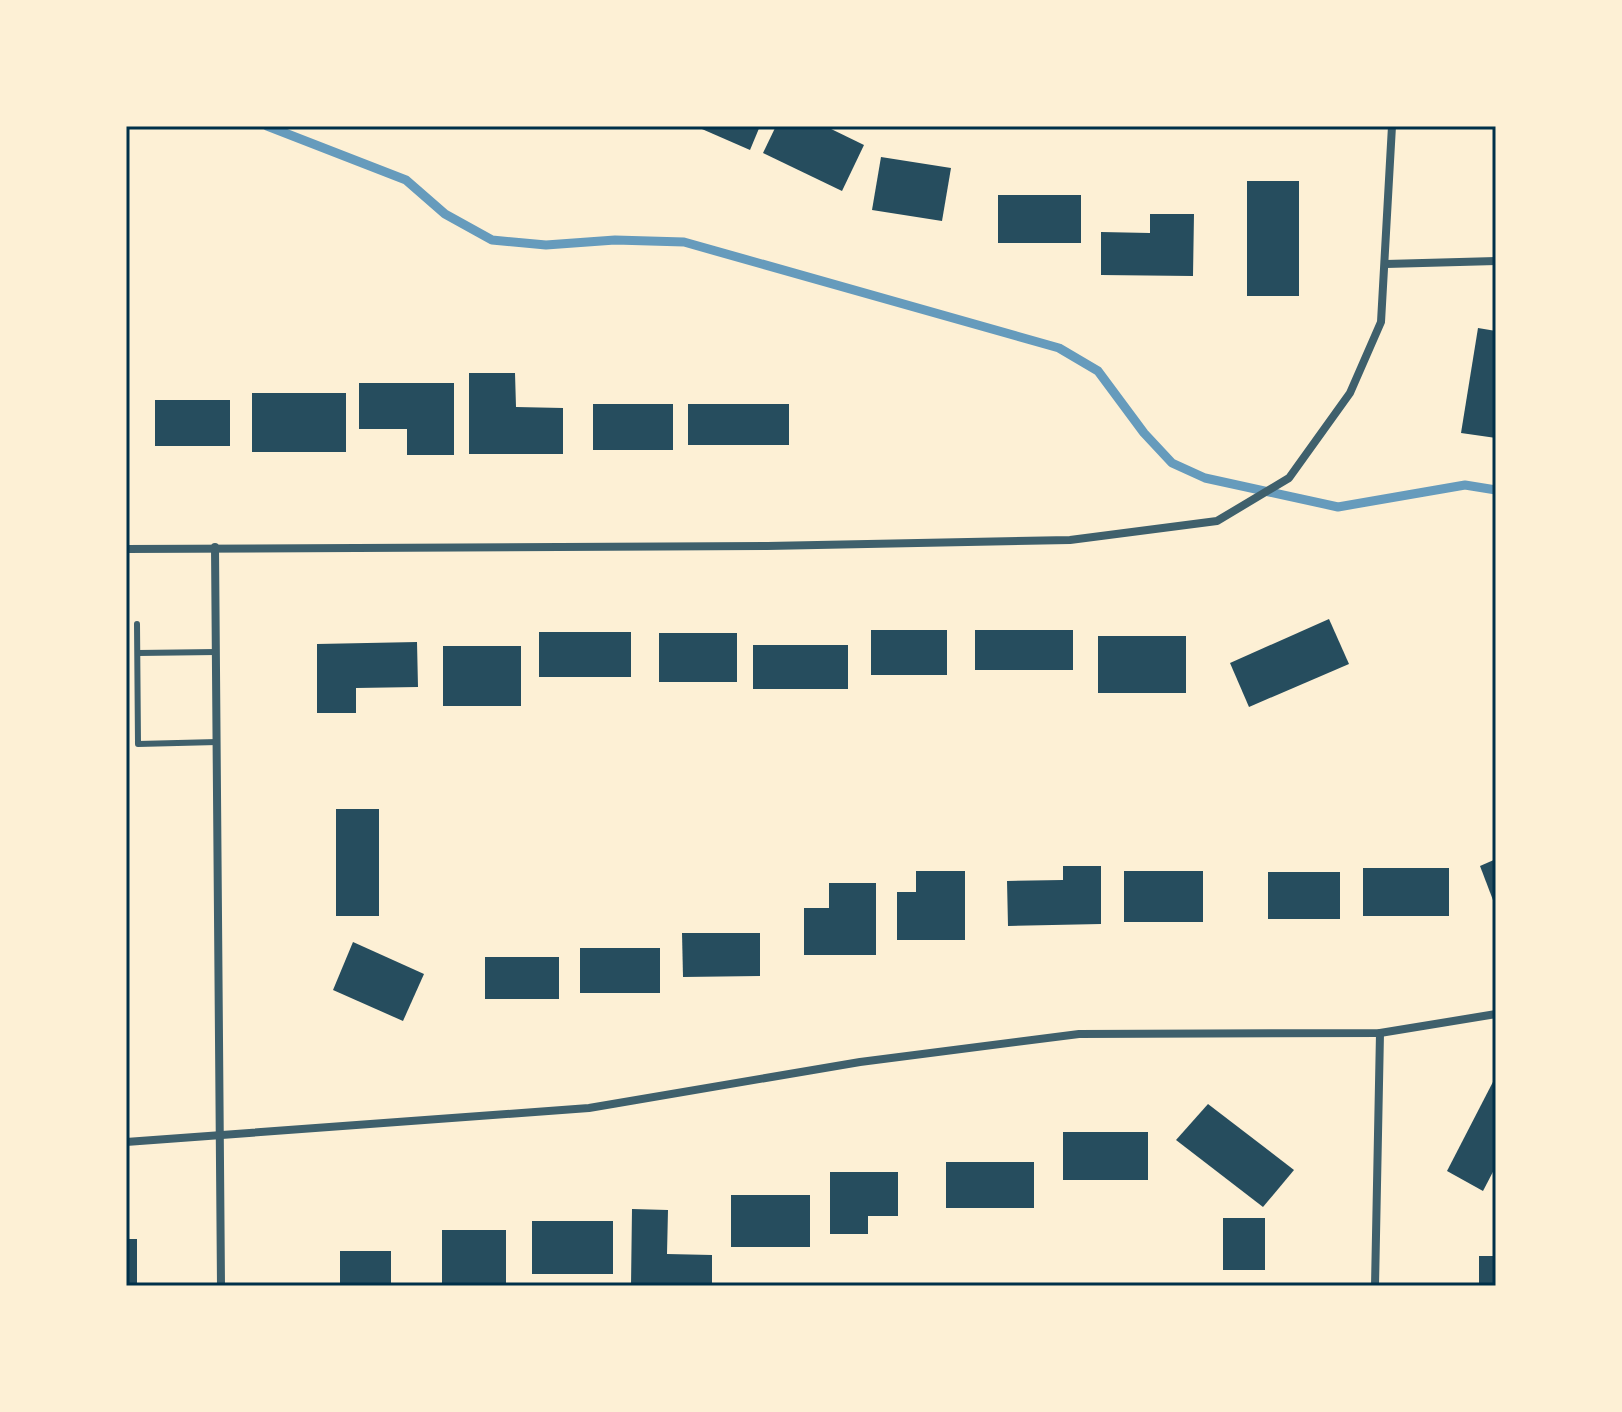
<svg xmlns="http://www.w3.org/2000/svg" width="1622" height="1412" font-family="'Sofia Sans Condensed',sans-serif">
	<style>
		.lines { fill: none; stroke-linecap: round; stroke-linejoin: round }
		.stream { stroke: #669bbc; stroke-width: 9 }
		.building { fill: #264d5e }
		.service { stroke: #3f606c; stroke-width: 6 }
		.minor { stroke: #3f606c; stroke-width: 8 }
		.neatline { fill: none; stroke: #003049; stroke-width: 3 }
	</style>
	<rect width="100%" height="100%" fill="#fdf0d5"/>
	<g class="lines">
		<path class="stream" d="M267 126 406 180 445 214 492 240 546 245 615 240 684 242 1059 348 1098 371 1144 433 1172 463 1205 478 1338 507 1465 485 1496 490"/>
	</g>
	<g class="building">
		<path d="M695 126H760L750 150Z"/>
		<path d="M776 126H825L864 145 842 191 763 153Z"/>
		<path d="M881 157 951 168 942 221 872 210Z"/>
		<rect x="1247" y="181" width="52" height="115"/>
		<rect x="998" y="195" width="83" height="48"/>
		<path d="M1150 214H1194L1193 276 1101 275V232L1150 233Z"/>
		<path d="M1478 328 1496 331V438L1461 433Z"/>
		<path d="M469 373H515L516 407 563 408V454H469Z"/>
		<path d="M359 383H454V455H407V429H359Z"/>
		<rect x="252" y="393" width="94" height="59"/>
		<rect x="155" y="400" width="75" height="46"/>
		<rect x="593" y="404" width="80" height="46"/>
		<rect x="688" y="404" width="101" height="41"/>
		<path d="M1329 619 1349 664 1249 707 1230 663Z"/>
		<rect x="871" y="630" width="76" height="45"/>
		<rect x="975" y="630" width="98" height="40"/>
		<rect x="539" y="632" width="92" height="45"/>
		<rect x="659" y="633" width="78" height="49"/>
		<rect x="1098" y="636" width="88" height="57"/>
		<path d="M417 642 418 687 356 688V713H317V644Z"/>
		<rect x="753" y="645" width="95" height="44"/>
		<rect x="443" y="646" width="78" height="60"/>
		<rect x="336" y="809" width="43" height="107"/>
		<path d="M1496 859V908L1480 866Z"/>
		<path d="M1063 866H1101V924L1008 926 1007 881 1063 880Z"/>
		<rect x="1363" y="868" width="86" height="48"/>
		<path d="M916 871H965V940H897V892H916Z"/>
		<rect x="1124" y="871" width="79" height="51"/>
		<rect x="1268" y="872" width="72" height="47"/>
		<path d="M829 883H876V955H804V908H829Z"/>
		<path d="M682 933H760V976L683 977Z"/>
		<path d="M353 942 424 974 403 1021 333 990Z"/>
		<rect x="580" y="948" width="80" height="45"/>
		<rect x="485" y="957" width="74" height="42"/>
		<path d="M1496 1076V1166L1483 1191 1447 1171Z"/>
		<path d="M1208 1104 1294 1170 1263 1207 1176 1140Z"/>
		<rect x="1063" y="1132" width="85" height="48"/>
		<rect x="946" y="1162" width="88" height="46"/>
		<path d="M830 1172H898V1216H868V1234H830Z"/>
		<rect x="731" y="1195" width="79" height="52"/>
		<path d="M632 1209 668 1210 667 1254 712 1255V1286H631Z"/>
		<rect x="1223" y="1218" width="42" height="52"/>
		<rect x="532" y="1221" width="81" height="53"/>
		<rect x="442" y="1230" width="64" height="55"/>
		<rect x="126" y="1239" width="11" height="47"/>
		<rect x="340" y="1251" width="51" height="35"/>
		<rect x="1479" y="1256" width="17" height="30"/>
	</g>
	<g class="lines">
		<g class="service">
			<path d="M137 624 138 744 217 742"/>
			<path d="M138 653 216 652"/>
		</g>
		<g class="minor">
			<path d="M1386 264 1496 261"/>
			<path d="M215 547 221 1286"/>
			<path d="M126 549 767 546 1070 540 1217 521 1289 478 1350 393 1381 322 1392 126"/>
			<path d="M126 1142 589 1108 860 1062 1079 1034 1380 1033 1496 1014"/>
			<path d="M1375 1286 1380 1033"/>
		</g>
	</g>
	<rect width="1622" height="1412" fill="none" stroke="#fdf0d5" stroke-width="256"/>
	<rect x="128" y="128" width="1366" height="1156" class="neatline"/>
</svg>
